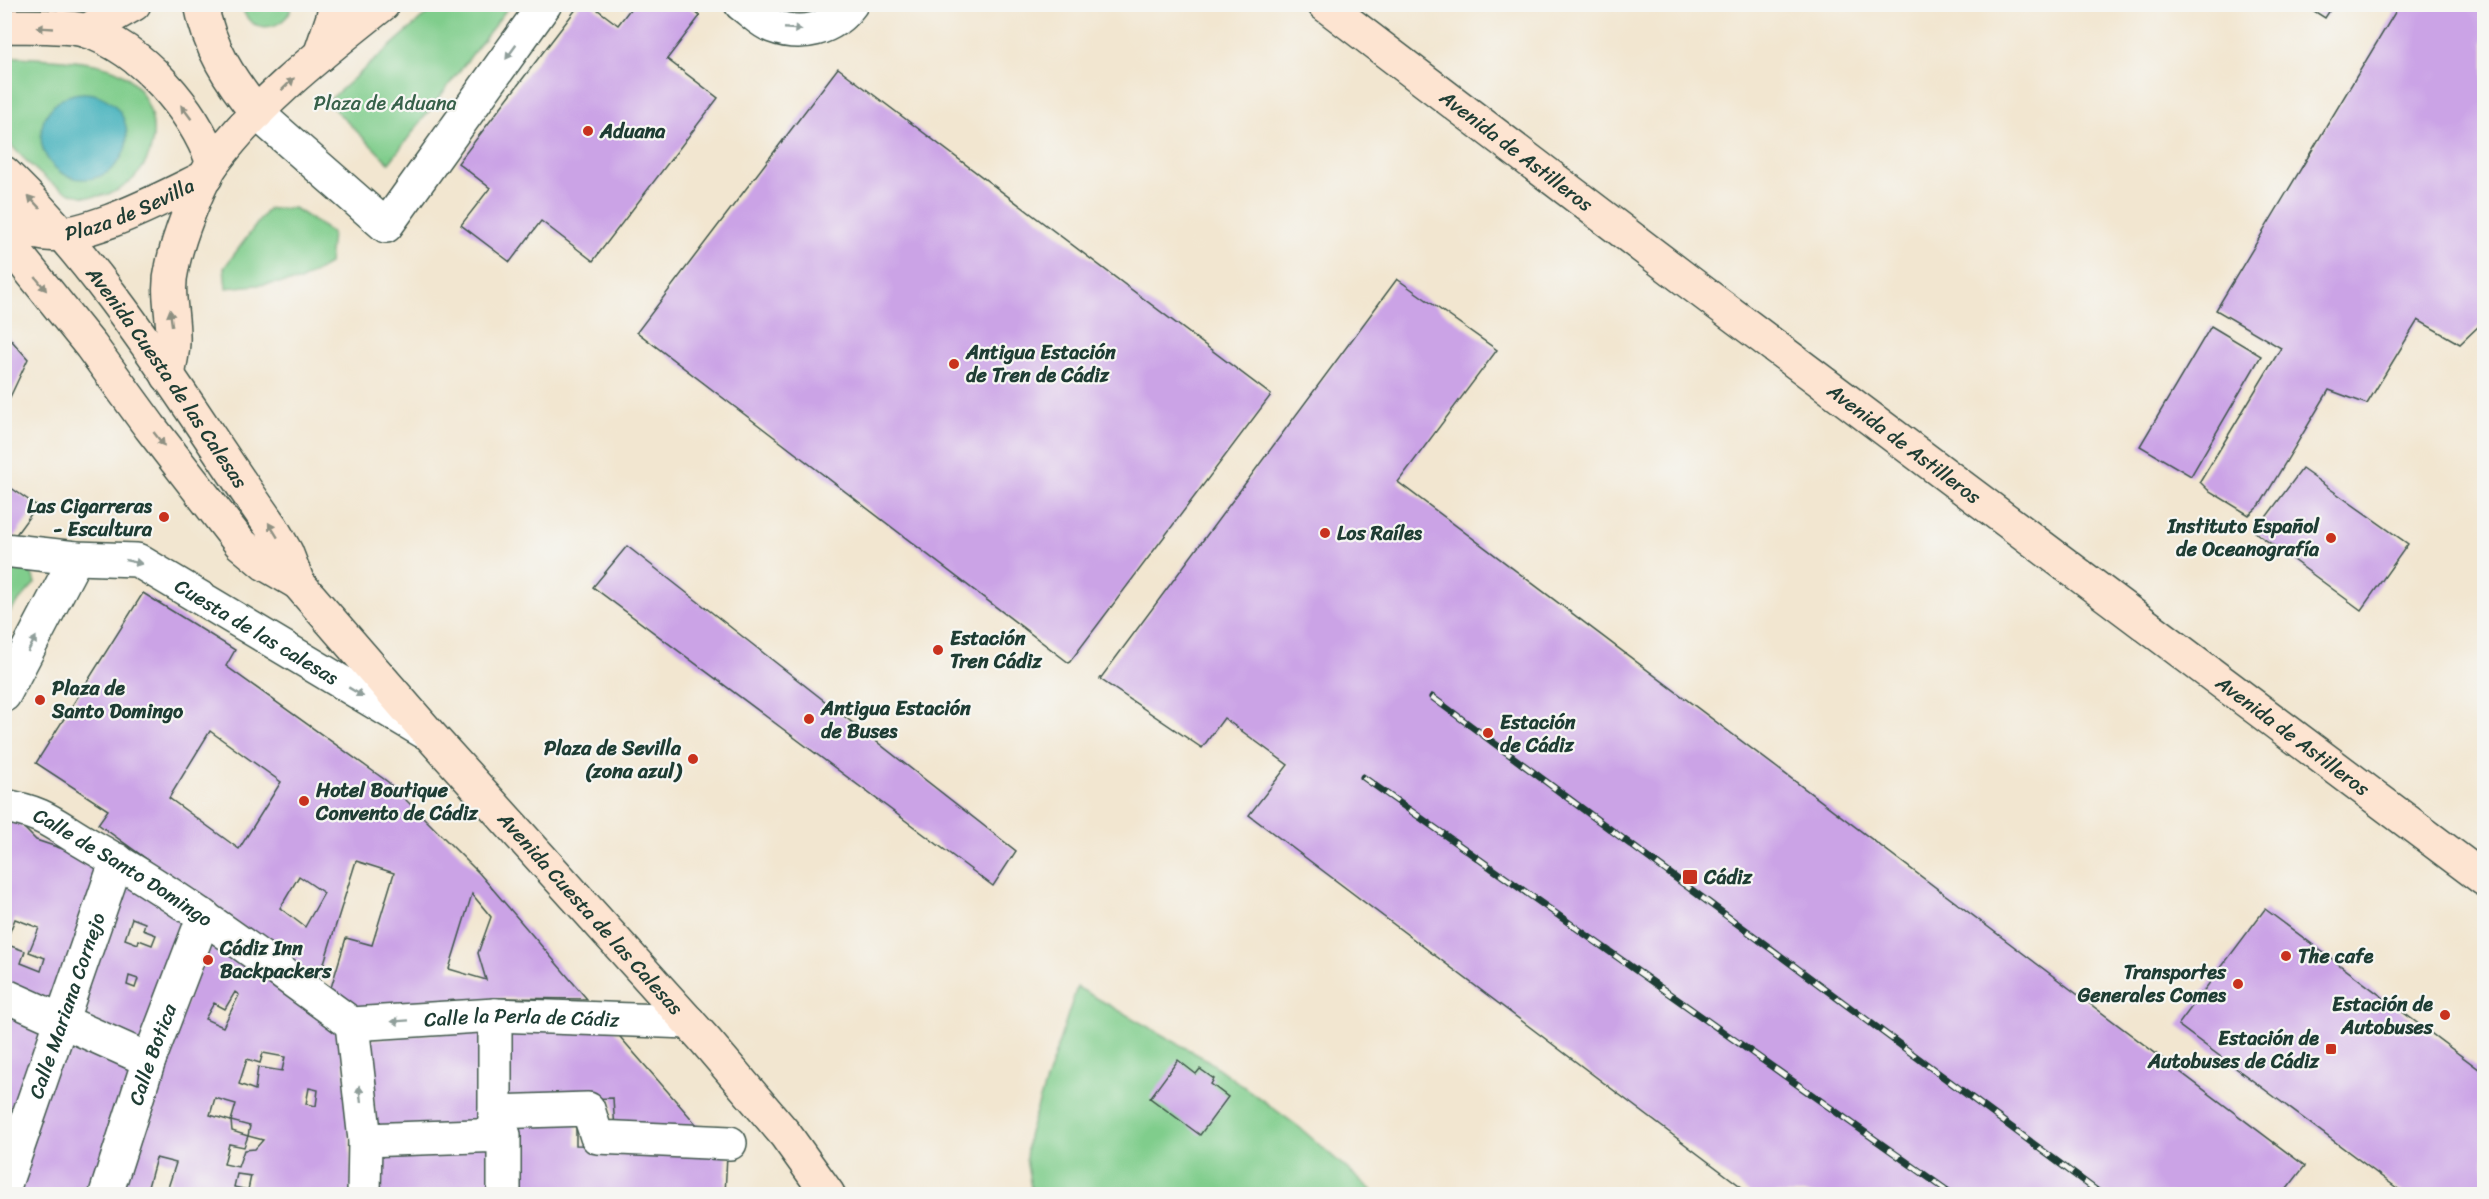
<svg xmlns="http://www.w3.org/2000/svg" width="2489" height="1199" font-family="Sriracha,sans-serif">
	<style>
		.green { fill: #80cd8c; stroke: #508560; stroke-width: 1.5 }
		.water { fill: #42b1bc; stroke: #307778; stroke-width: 1.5 }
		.building { fill: #cba3e6; fill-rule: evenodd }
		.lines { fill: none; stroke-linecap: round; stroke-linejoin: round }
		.street-casing { stroke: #3f564b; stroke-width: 36 }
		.secondary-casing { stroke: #3f564b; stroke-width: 36 }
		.street { stroke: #fff; stroke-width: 33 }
		.secondary { stroke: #fde4d1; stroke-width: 33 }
		.rail-casing { stroke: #1f3d34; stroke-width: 7 }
		.rail { stroke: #f6f6f2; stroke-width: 4.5; stroke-dasharray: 14; stroke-linecap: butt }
		.oneway { fill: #8e9082 }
		.oneway2 { fill: #8f9e9a }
		.poi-dot { fill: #c8321e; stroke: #f6f6f2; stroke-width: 2 }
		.labels { text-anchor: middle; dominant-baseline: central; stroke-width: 4.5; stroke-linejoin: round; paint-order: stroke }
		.park-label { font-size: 20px; fill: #37614a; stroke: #f6f6f2 }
		.poi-label { font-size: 20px; font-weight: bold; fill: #1f3d34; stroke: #f6f6f2; text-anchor: start }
		.street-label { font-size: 20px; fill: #1f3d34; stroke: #f6f6f2 }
	</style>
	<rect width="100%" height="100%" fill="#f6f6f2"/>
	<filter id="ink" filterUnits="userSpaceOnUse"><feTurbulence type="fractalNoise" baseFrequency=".0167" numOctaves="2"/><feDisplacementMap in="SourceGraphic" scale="12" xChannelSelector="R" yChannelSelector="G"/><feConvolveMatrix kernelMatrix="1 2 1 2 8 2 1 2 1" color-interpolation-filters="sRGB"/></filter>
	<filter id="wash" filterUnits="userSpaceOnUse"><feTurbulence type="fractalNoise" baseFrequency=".008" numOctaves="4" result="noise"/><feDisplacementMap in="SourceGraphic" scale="24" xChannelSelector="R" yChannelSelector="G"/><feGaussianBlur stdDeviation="1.35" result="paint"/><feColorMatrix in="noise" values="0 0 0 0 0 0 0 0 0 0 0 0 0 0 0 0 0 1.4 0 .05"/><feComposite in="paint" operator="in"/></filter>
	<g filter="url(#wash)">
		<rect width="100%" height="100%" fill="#f2e6d0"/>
		<g class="green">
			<path d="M242 5V4L292 5C286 33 246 35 242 5Z"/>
			<path d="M437 5H510L389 163 327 102Z"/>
			<path d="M4 56C35 59 96 58 121 73 132 79 140 89 145 99 176 158 113 224 55 185 36 173 20 154 5 139Z"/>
			<path d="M294 208 332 233 329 264 300 281 226 288 224 268 268 209Z"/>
			<path d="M5 562 30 567 35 583 5 617Z"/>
			<path d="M1077 987 1207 1060 1299 1127 1376 1194H1032L1026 1159 1028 1136Z"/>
		</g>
		<circle class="water" cx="84" cy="136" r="43"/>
		<g id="blocks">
			<g class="building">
				<path d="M580 4H590L618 25 634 4H684L700 16 667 59 718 98 593 261 541 221 510 262 461 225 490 188 458 163Z"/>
				<path d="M2303 4H2334L2325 18Z"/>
				<path d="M2400 4H2484V328L2480 325 2460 344 2418 320 2367 404 2329 390 2260 505 2249 515 2208 490 2200 482 2281 348 2216 310Z"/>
				<path d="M838 68 1271 395 1069 663 637 332Z"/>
				<path d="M1397 279 1497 350 1398 482 2305 1166 2283 1194H1751L1249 815 1288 765 1224 718 1202 748 1100 679Z"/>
				<path d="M2211 326 2261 356 2191 476 2140 446Z"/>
				<path d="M4 332 28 359 4 410Z"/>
				<path d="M2302 469 2408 544 2361 610 2255 532Z"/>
				<path d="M4 483 37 506 9 544 4 542Z"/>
				<path d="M627 546 1016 851 993 886 593 587Z"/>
				<path d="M143 593 235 650 226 666 388 782 479 873 587 999 501 998 355 1010 330 991 346 938 372 945 394 873 356 861 318 982 98 824 108 810 36 763ZM210 731 281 782 239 849 169 798ZM299 876 324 893 305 927 280 908ZM472 894 491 917 478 953 486 980 449 969Z"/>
				<path d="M4 821 20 824 36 840 105 863 58 1010 4 985ZM15 919 39 928 29 952 45 958 41 971 21 963 25 951 5 944Z"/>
				<path d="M119 866 192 923 142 1049 71 1017ZM132 918 145 923 143 930 156 935 152 945 139 940 138 944 125 939ZM129 976 138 979 135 988 127 985Z"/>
				<path d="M2265 909 2484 1073V1194H2405L2178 1025Z"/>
				<path d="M211 935 339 1023 348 1105 352 1194H166L176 1163 156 1158 146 1194H116ZM235 992 239 995 223 1027 205 1019 214 1003 225 1009ZM263 1053 285 1057 282 1071 258 1067 255 1090 239 1084 247 1059 260 1063ZM309 1088 318 1090 316 1106 306 1104ZM215 1098 236 1104 231 1121 250 1126 248 1136 263 1140 255 1149 244 1150 238 1167 224 1164 229 1144 244 1147 248 1136 232 1131 231 1121 210 1115ZM237 1174 251 1176 248 1190 234 1187Z"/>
				<path d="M4 1003 48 1025 4 1157Z"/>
				<path d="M607 1022 703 1132 615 1131 613 1098 501 1101 500 1023Z"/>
				<path d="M63 1028 136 1062 93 1194H8Z"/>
				<path d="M486 1029 487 1131 378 1137 366 1040Z"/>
				<path d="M1178 1060 1196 1074 1200 1069 1214 1079 1211 1084 1228 1097 1200 1135 1150 1098Z"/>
				<path d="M512 1119H576V1145L678 1147 727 1155 725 1194H512Z"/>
				<path d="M497 1142 495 1194H372L374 1147Z"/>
			</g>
		</g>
	</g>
	<g filter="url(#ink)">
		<use href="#blocks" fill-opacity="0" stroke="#3f564b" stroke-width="1.5"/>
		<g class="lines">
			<g class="street-casing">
				<g id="street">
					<path d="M741 4C751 11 761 22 772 26 801 37 832 30 851 4"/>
					<path d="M257 113 386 226 545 4"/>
					<path id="s1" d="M4 550 76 558 137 560 423 731"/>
					<path d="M4 695 76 558"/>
					<path id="s2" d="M4 806C47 813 55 826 91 846 183 898 267 962 352 1024"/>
					<path d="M4 995 149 1060"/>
					<path d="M495 1015V1134"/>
					<path id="s3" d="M352 1024 495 1015 689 1022"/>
					<path d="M352 1024 365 1140 364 1194"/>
					<path d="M495 1112 588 1109 597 1137 730 1143"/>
					<path d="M365 1140 504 1135V1194"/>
					<path id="s4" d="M4 1187 117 860"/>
					<path id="s5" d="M106 1194 149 1060 204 916"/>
				</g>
			</g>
			<g class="secondary-casing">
				<g id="secondary">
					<path d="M201 4C209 48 230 80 257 113"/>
					<path id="s6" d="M1324 4 1685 279 2484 879"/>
					<path d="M4 26C26 27 69 25 87 31 143 50 193 109 213 163"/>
					<path d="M86 31 134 4"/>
					<path d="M320 55 333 17 335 4"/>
					<path id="s7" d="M4 173C112 276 187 408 272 528L286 552 298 583 429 734 705 1040 785 1134 828 1194"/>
					<path id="s8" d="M4 209C14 218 24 229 38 233 79 244 168 195 206 177"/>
					<path d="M4 238 91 346 150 427 240 543 265 564 298 583"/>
					<path d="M168 376C170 363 174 349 173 336 173 312 166 292 172 268 177 241 198 184 214 162 260 100 323 52 383 4"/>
				</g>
			</g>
			<use href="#street" class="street"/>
			<use href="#secondary" class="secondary"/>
			<g class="rail-casing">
				<g id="rail">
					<path d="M1432 697 2101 1194"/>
					<path d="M1363 777 1952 1194"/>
				</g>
			</g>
			<use href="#rail" class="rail"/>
		</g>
		<defs><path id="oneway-solid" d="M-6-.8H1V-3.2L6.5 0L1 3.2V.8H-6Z" transform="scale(1.5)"/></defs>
		<g class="oneway">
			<use href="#oneway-solid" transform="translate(45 28) rotate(-177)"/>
			<use href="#oneway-solid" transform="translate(288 84) rotate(-44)"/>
			<use href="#oneway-solid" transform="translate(186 112) rotate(-127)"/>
			<use href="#oneway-solid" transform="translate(34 202) rotate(-133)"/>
			<use href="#oneway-solid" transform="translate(41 284) rotate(51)"/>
			<use href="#oneway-solid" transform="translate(171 318) rotate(-98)"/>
			<use href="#oneway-solid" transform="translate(159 439) rotate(52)"/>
			<use href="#oneway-solid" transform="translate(273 530) rotate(-122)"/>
		</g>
		<g class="oneway2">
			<use href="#oneway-solid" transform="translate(793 29) rotate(5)"/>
			<use href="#oneway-solid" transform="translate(511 52) rotate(126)"/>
			<use href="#oneway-solid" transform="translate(134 562) rotate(13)"/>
			<use href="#oneway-solid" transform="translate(32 644) rotate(-62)"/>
			<use href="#oneway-solid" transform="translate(356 692) rotate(31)"/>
			<use href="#oneway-solid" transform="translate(400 1021) rotate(176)"/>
			<use href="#oneway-solid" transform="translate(360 1094) rotate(-96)"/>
		</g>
	</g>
	<g class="poi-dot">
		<circle cx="588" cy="131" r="6"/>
		<circle cx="954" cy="364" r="6"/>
		<circle cx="164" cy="517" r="6"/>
		<circle cx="1325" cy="533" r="6"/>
		<circle cx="2331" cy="538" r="6"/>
		<circle cx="938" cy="650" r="6"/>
		<circle cx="40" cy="700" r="6"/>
		<circle cx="809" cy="719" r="6"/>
		<circle cx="1488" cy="733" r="6"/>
		<circle cx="693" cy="759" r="6"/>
		<circle cx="304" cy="801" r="6"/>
		<rect x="1682" y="869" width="16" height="16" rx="3"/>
		<circle cx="2286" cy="956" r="6"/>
		<circle cx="208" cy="960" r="6"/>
		<circle cx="2238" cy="984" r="6"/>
		<circle cx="2445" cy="1015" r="6"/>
		<rect x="2325" y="1043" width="12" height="12" rx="3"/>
	</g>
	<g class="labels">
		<g class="park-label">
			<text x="385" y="103">Plaza de Aduana</text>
		</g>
		<g class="poi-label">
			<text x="600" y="131">Aduana</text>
			<text x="966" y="352">Antigua Estación<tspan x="966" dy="23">de Tren de Cádiz</tspan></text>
			<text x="152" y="506" text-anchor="end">Las Cigarreras<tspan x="152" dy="23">- Escultura</tspan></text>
			<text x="2319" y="526" text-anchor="end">Instituto Español<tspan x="2319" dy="23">de Oceanografía</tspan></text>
			<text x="1337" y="533">Los Raíles</text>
			<text x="950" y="638">Estación<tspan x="950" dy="23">Tren Cádiz</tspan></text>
			<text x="52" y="688">Plaza de<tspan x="52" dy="23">Santo Domingo</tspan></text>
			<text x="821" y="708">Antigua Estación<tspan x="821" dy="23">de Buses</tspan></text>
			<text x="1500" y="722">Estación<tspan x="1500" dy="23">de Cádiz</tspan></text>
			<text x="681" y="748" text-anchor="end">Plaza de Sevilla<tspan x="681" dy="23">(zona azul)</tspan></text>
			<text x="316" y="790">Hotel Boutique<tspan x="316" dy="23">Convento de Cádiz</tspan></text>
			<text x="1704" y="877">Cádiz</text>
			<text x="220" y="948">Cádiz Inn<tspan x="220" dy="23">Backpackers</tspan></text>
			<text x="2298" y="956">The cafe</text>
			<text x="2226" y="972" text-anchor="end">Transportes<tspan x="2226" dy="23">Generales Comes</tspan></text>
			<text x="2433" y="1004" text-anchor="end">Estación de<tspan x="2433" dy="23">Autobuses</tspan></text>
			<text x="2319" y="1038" text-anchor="end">Estación de<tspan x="2319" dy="23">Autobuses de Cádiz</tspan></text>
		</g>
		<g class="street-label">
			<text stroke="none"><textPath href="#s6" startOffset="242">Avenida de Astilleros</textPath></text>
			<text stroke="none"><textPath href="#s8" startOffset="138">Plaza de Sevilla</textPath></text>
			<text stroke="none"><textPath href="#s7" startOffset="262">Avenida Cuesta de las Calesas</textPath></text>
			<text stroke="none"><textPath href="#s6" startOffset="728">Avenida de Astilleros</textPath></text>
			<text stroke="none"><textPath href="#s1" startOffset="273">Cuesta de las calesas</textPath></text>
			<text stroke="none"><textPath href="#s6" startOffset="1214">Avenida de Astilleros</textPath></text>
			<text stroke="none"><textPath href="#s2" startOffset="135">Calle de Santo Domingo</textPath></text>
			<text stroke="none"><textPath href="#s7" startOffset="948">Avenida Cuesta de las Calesas</textPath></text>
			<text stroke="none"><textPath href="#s4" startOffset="192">Calle Mariana Cornejo</textPath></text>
			<text stroke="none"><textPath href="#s3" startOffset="170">Calle la Perla de Cádiz</textPath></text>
			<text stroke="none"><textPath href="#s5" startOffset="147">Calle Botica</textPath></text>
		</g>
	</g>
	<rect width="2489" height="1199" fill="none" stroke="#f6f6f2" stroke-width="24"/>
</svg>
